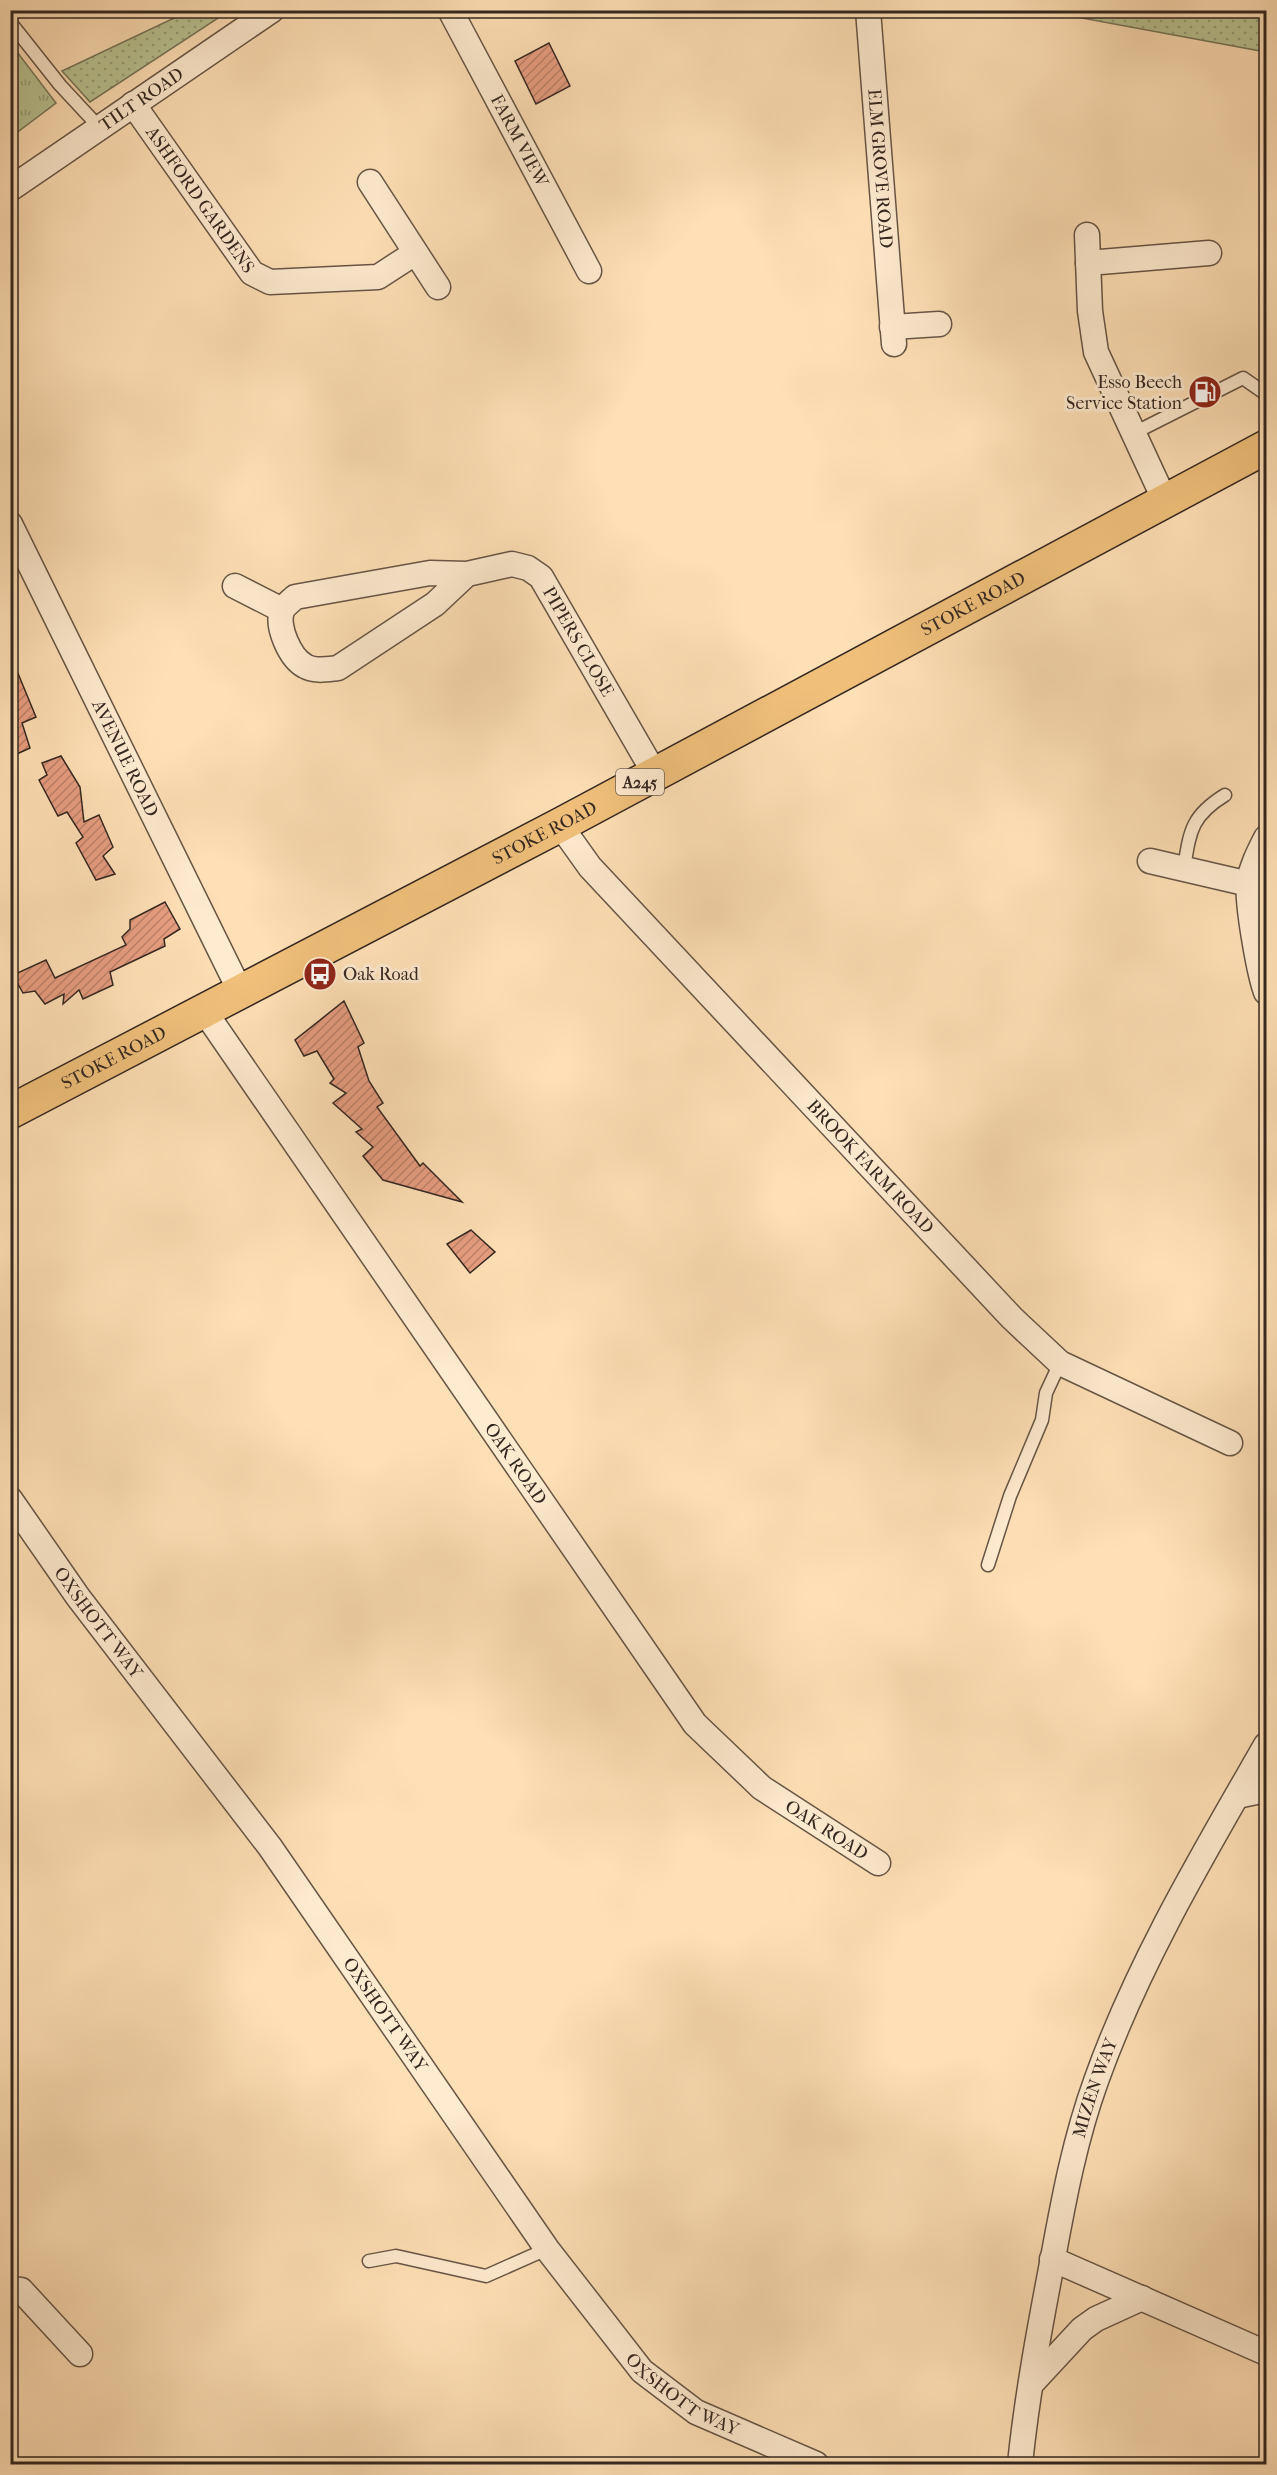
<svg xmlns="http://www.w3.org/2000/svg" width="1277" height="2475" font-family="'IM FELL French Canon',serif">
	<style>
		.grass { fill: url(#grass-tufts); stroke: #777559; stroke-width: 1.5 }
		.park { fill: url(#park-dots); stroke: #777559; stroke-width: 1.5 }
		.building { fill: url(#building-hatch); stroke: #342720; stroke-width: 1.5 }
		.lines { fill: none; stroke-linecap: round; stroke-linejoin: round }
		.lane-casing { stroke: #675546; stroke-width: 15 }
		.street-casing { stroke: #675546; stroke-width: 27 }
		.primary-casing { stroke: #342720; stroke-width: 36 }
		.lane { stroke: #ffebd0; stroke-width: 12 }
		.street { stroke: #ffebd0; stroke-width: 24 }
		.primary { stroke: #f0c07b; stroke-width: 33 }
		.labels { text-anchor: middle; dominant-baseline: central; stroke-width: 6; stroke-linejoin: round; paint-order: stroke }
		.shield { fill: #ffebd0; stroke: #716255; stroke-width: 1.5 }
		.shield-label { font-size: 16px; font-weight: bold; fill: #342720 }
		.street-label { font-size: 18px; fill: #342720; stroke: #ffebd0 }
		.poi-label { font-size: 18px; fill: #342720; stroke: #ffebd0; text-anchor: end }
	</style>
	<defs>
		<pattern id="grass-tufts" width="24" height="20" patternUnits="userSpaceOnUse" patternTransform="scale(1.5)"><rect width="24" height="20" fill="#bac392"/><path d="M3 7l-1-3M5 7V3M7 7l1-3M15 17l-1-3M17 17v-4M19 17l1-3" fill="none" stroke="#989e77"/></pattern>
		<pattern id="park-dots" width="8" height="8" patternUnits="userSpaceOnUse" patternTransform="scale(1.5)"><rect width="8" height="8" fill="#bac392"/><path d="M2 2h.1M6 6h.1" fill="none" stroke="#989e77" stroke-width="1.8" stroke-linecap="round"/></pattern>
		<pattern id="building-hatch" width="6" height="6" patternUnits="userSpaceOnUse" patternTransform="scale(1.5)"><rect width="6" height="6" fill="#e89e81"/><path d="M-1 1l2-2M0 6l6-6M5 7l2-2" fill="none" stroke="#bd8169"/></pattern>
	</defs>
	<rect width="100%" height="100%" fill="#ffe0b6"/>
	<filter id="stains"><feTurbulence type="fractalNoise" baseFrequency=".00333" numOctaves="4"/><feColorMatrix values="0 0 0 0 .2 0 0 0 0 .09 0 0 0 0 .02 0 0 0 .5 -.17"/></filter>
	<radialGradient id="worn" r=".72"><stop offset=".6" stop-color="#630" stop-opacity="0"/><stop offset="1" stop-color="#630" stop-opacity=".3"/></radialGradient>
	<path class="grass" d="M11 44 56 103 11 137Z"/>
	<g class="park">
		<path d="M191 10 229 11 90 102 62 71Z"/>
		<path d="M1049 11H1266V52L1049 12Z"/>
	</g>
	<g class="building">
		<path d="M549 43 570 86 536 104 515 61Z"/>
		<path d="M10 654 36 717 22 723 30 748 10 757Z"/>
		<path d="M61 756 80 787 84 822 99 815 113 847 103 856 115 874 96 880 76 843 83 837 67 812 58 816 39 780 47 775 42 763Z"/>
		<path d="M165 902 180 929 164 939 165 946 110 972 113 985 83 999 79 990 63 1004 64 994 45 1004 35 991 23 993 13 975 46 960 55 978 126 945 122 937 130 929V920Z"/>
		<path d="M344 1001 364 1043 358 1047 369 1081 383 1103 377 1107 420 1166 423 1163 462 1202 383 1180 363 1156 373 1147 356 1132 362 1129 333 1103 346 1093 330 1083 334 1079 317 1051 304 1056 295 1040Z"/>
		<path d="M471 1230 495 1252 470 1273 447 1244Z"/>
	</g>
	<g class="lines">
		<g class="lane-casing">
			<g id="lane">
				<path d="M10 22 60 85 99 127"/>
				<path d="M1134 433 1243 378 1266 394"/>
				<path d="M1184 868C1190 831 1191 816 1225 795"/>
				<path d="M988 1565 1010 1496 1042 1420 1046 1393 1060 1363"/>
				<path d="M369 2261 396 2256 486 2276 547 2249"/>
			</g>
		</g>
		<g class="street-casing">
			<g id="street">
				<path id="s1" d="M450 10 589 271"/>
				<path id="s2" d="M868 10 894 344"/>
				<path id="s3" d="M133 104 252 273 270 282 378 277 415 253"/>
				<path d="M370 182 438 287"/>
				<path id="s4" d="M10 189 272 10"/>
				<path d="M1087 235 1090 311 1096 352 1165 501"/>
				<path d="M1088 263 1209 253"/>
				<path d="M892 327 939 324"/>
				<path id="s5" d="M10 524 241 993"/>
				<path id="s6" d="M467 574 435 604 338 668C328 669 315 672 305 666 290 658 276 626 282 611 284 606 291 601 295 597L430 573 467 574 512 564 528 568 541 577 655 774"/>
				<path d="M235 586 282 610"/>
				<path id="s7" d="M560 825 590 867 1012 1318 1060 1363 1230 1443"/>
				<path d="M1266 838C1259 852 1252 865 1249 881 1246 900 1259 973 1266 992"/>
				<path d="M1150 861 1249 884"/>
				<path id="s8" d="M205 1012 695 1724 762 1788 878 1863"/>
				<path id="s9" d="M10 1499 78 1597 270 1847 547 2249 642 2371 696 2412 816 2464"/>
				<path d="M1237 1796 1266 1790"/>
				<path d="M1052 2259 1266 2353"/>
				<path d="M10 2289 21 2290 80 2354"/>
				<path d="M1031 2384 1082 2329 1096 2319 1142 2298"/>
				<path id="s10" d="M1020 2464C1027 2395 1040 2326 1053 2258 1064 2198 1075 2139 1096 2081 1138 1963 1204 1853 1266 1745"/>
			</g>
		</g>
		<g class="primary-casing">
			<g id="primary">
				<path id="s11" d="M10 1112 560 825 1266 447"/>
			</g>
		</g>
		<use href="#lane" class="lane"/>
		<use href="#street" class="street"/>
		<use href="#primary" class="primary"/>
	</g>
	<defs>
		<g id="fuel-disc" transform="scale(1.725)"><circle r="9.5" fill="#8f2418" stroke="#ffebd0"/><path d="M-5.5-6h7V0h2V4h1.3V-2.5L3-4.5l.8-.8L6-3V5H2.5V1h-1V6h-7ZM-4.2-4.7v3.2H.2V-4.7Z" fill="#fff"/></g>
		<g id="bus-disc" transform="scale(1.725)"><circle r="9.5" fill="#8f2418" stroke="#ffebd0"/><path d="M-5-6H5V4H4V6H2V4H-2V6H-4V4H-5ZM-3.5-4V0h7V-4ZM-3.5 1.2v1.5H-2V1.2ZM2 1.2v1.5H3.5V1.2Z" fill="#fff"/></g>
	</defs>
	<g fill-rule="evenodd">
		<use href="#fuel-disc" x="1205" y="392"/>
		<use href="#bus-disc" x="320" y="974"/>
	</g>
	<g class="labels">
		<rect class="shield" x="616" y="769" width="48" height="26" rx="4.5"/>
		<g class="shield-label">
			<text x="640" y="782">A245</text>
		</g>
		<g class="street-label">
			<text stroke="none"><textPath href="#s4" startOffset="159">TILT ROAD</textPath></text>
			<text stroke="none"><textPath href="#s1" startOffset="148">FARM VIEW</textPath></text>
			<text stroke="none"><textPath href="#s2" startOffset="159">ELM GROVE ROAD</textPath></text>
			<text stroke="none"><textPath href="#s3" startOffset="117">ASHFORD GARDENS</textPath></text>
			<text stroke="none"><textPath href="#s11" startOffset="1089">STOKE ROAD</textPath></text>
			<text stroke="none"><textPath href="#s6" startOffset="603">PIPERS CLOSE</textPath></text>
			<text stroke="none"><textPath href="#s5" startOffset="261">AVENUE ROAD</textPath></text>
			<text stroke="none"><textPath href="#s11" startOffset="603">STOKE ROAD</textPath></text>
			<text stroke="none"><textPath href="#s11" startOffset="117">STOKE ROAD</textPath></text>
			<text stroke="none"><textPath href="#s7" startOffset="462">BROOK FARM ROAD</textPath></text>
			<text stroke="none"><textPath href="#s8" startOffset="548">OAK ROAD</textPath></text>
			<text stroke="none"><textPath href="#s9" startOffset="152">OXSHOTT WAY</textPath></text>
			<text stroke="none"><textPath href="#s8" startOffset="1034">OAK ROAD</textPath></text>
			<text stroke="none"><textPath href="#s9" startOffset="638">OXSHOTT WAY</textPath></text>
			<text stroke="none"><textPath href="#s10" startOffset="384">MIZEN WAY</textPath></text>
			<text stroke="none"><textPath href="#s9" startOffset="1124">OXSHOTT WAY</textPath></text>
		</g>
		<g class="poi-label">
			<text x="1182" y="382">Esso Beech<tspan x="1182" dy="21">Service Station</tspan></text>
			<text x="343" y="974" text-anchor="start">Oak Road</text>
		</g>
	</g>
	<rect width="1277" height="2475" fill="none" stroke="#ffe0b6" stroke-width="36"/>
	<rect x="12" y="12" width="1253" height="2451" fill="none" stroke="#342720" stroke-width="3"/>
	<rect x="18" y="18" width="1241" height="2439" fill="none" stroke="#342720" stroke-width="1.5"/>
	<rect width="100%" height="100%" filter="url(#stains)"/>
	<rect width="100%" height="100%" fill="url(#worn)"/>
</svg>
